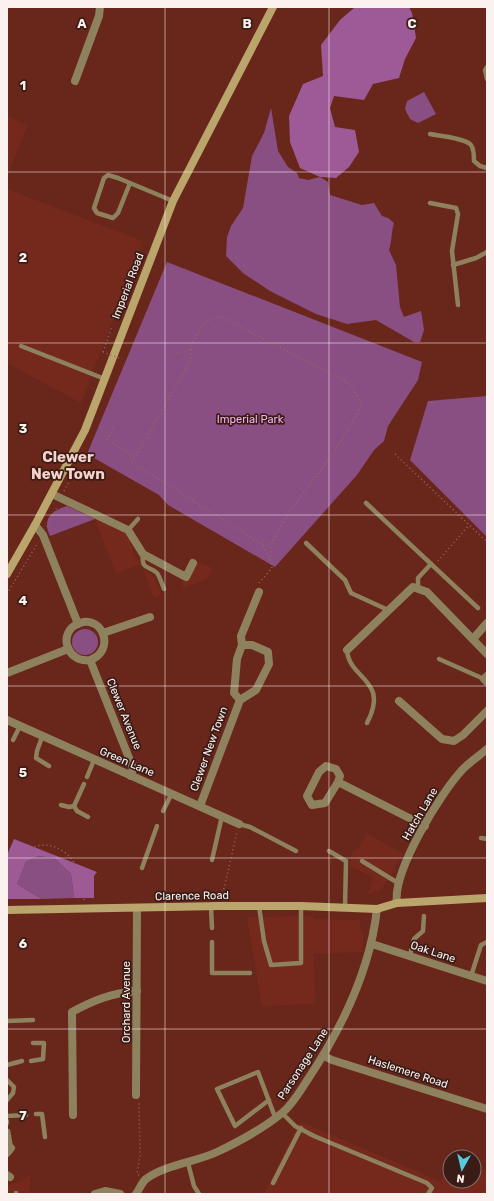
<svg xmlns="http://www.w3.org/2000/svg" width="494" height="1201" font-family="Rubik,sans-serif">
	<style>
		.built { fill: #75291d }
		.green { fill: #894f83 }
		.forest { fill: #9d5a96 }
		.lines { fill: none; stroke-linecap: round; stroke-linejoin: round }
		.path { stroke: #98675f; stroke-width: 1.5; stroke-dasharray: 1 3; stroke-linecap: butt }
		.service { stroke: #8e825e; stroke-width: 4.5 }
		.minor { stroke: #8e825e; stroke-width: 8 }
		.tertiary { stroke: #8e825e; stroke-width: 8 }
		.secondary { stroke: #baa66c; stroke-width: 8 }
		.path-bridge { stroke: #98675f; stroke-width: 1.5; stroke-dasharray: 1 3; stroke-linecap: butt }
		.grid { fill: none; stroke: #fbf2f0; stroke-width: 1; stroke-opacity: 0.55 }
		.labels { text-anchor: middle; dominant-baseline: central; stroke-width: 3.5; stroke-linejoin: round; paint-order: stroke }
		.street-label { font-size: 11px; fill: #fbf2f0; stroke: #3a1c16 }
		.park-label { font-size: 11px; fill: #f8afef; stroke: #3a1c16 }
		.district-label { font-size: 15px; font-weight: bold; fill: #f6d3cc; stroke: #3a1c16 }
		.grid-label { font-size: 13px; text-anchor: middle; font-weight: bold; fill: #fbf2f0; stroke: #3a1c16; stroke-width: 3.5; stroke-linejoin: round; paint-order: stroke }
	</style>
	<rect width="100%" height="100%" fill="#69261b"/>
	<g class="built">
		<path d="M7 116 27 126 7 177Z"/>
		<path d="M7 189 143 241 81 403 7 363Z"/>
		<path d="M95 519 119 529 130 538 134 556 141 564 116 574Z"/>
		<path d="M190 559 213 568 207 579 183 588 182 574Z"/>
		<path d="M143 569 152 574 162 595 154 598Z"/>
		<path d="M367 833 403 854 381 890 368 894 373 877 349 866 353 850H357Z"/>
		<path d="M313 916V919L360 920 361 933H363V952L314 954 315 1004 262 1006 247 917Z"/>
		<path d="M301 1122 440 1181 450 1164V1181H474V1167L487 1171V1194H264L294 1132Z"/>
		<path d="M31 1174 29 1194H7V1185L21 1181Z"/>
	</g>
	<g class="green">
		<path d="M424 92 436 114 418 123 410 119 405 109 407 101Z"/>
		<path d="M271 108 278 151 288 167 297 173 299 178 308 180 320 177 328 182 330 195 362 205 374 203 382 216 388 218 394 223C391 233 392 241 389 250L396 265 400 307 404 317 421 311 424 330 420 342H414L376 320 347 324 316 314 270 291 243 273 226 256 227 237 231 226 243 208 252 156 264 133Z"/>
		<path d="M167 262 422 362 418 380 388 426 384 441 374 450 357 475 275 567 168 505 159 495 87 454Z"/>
		<path d="M487 396V537L410 460 428 401Z"/>
		<path d="M67 506 95 519 50 536C42 519 51 511 67 506Z"/>
		<circle cx="85" cy="642" r="13"/>
		<path d="M38 856 54 858 71 874 74 898 42 899 17 884 26 862Z"/>
	</g>
	<g class="forest">
		<path d="M355 7H409L412 13 416 38 405 59 399 78 373 84 364 100 334 96 330 108 335 127 355 130 359 152 349 167 336 178 320 177 300 168 290 142 289 116 303 84 323 76 321 45 340 20Z"/>
		<path d="M14 839 97 872 94 876V898H74L71 874 54 858 38 856 26 862 17 884 42 899H7V855Z"/>
	</g>
	<g class="lines">
		<g class="path">
			<path d="M220 316 350 384 362 405 339 445 288 514 271 544 263 545 132 462 186 369 190 361 192 343 204 323Z"/>
			<path d="M103 352 112 326"/>
			<path d="M173 354 192 349"/>
			<path d="M113 428 107 440 134 456"/>
			<path d="M395 454 487 542"/>
			<path d="M64 491 71 478"/>
			<path d="M47 527 57 507"/>
			<path d="M263 546 269 559"/>
			<path d="M438 561 469 525"/>
			<path d="M259 583 272 568 270 561 271 544"/>
			<path d="M7 594 37 544"/>
			<path d="M7 888C18 822 85 837 84 900"/>
			<path d="M222 897 237 832"/>
			<path d="M139 1175 137 1174 140 1156 139 1103"/>
		</g>
		<g class="service">
			<path d="M487 67 485 70 487 79"/>
			<path d="M430 134C439 136 465 138 471 145 474 149 474 155 474 161L480 166 487 168"/>
			<path d="M130 183 118 213 113 218 97 213 94 208 104 178 108 175 118 178 173 201"/>
			<path d="M430 203 456 208 458 214 452 251 458 305"/>
			<path d="M453 265 476 258 487 252"/>
			<path d="M21 346 105 379"/>
			<path d="M366 503 478 608"/>
			<path d="M128 530 138 519"/>
			<path d="M306 543 345 580 351 593 388 610"/>
			<path d="M143 554C141 571 149 565 157 573 160 577 162 584 164 589"/>
			<path d="M418 587V578L431 564"/>
			<path d="M347 650C349 680 390 679 367 723"/>
			<path d="M439 659 484 679"/>
			<path d="M42 737 37 751 36 758 49 766"/>
			<path d="M13 740 20 726"/>
			<path d="M87 777 94 760"/>
			<path d="M61 805 69 807 74 806"/>
			<path d="M74 806 84 784"/>
			<path d="M74 806 77 811 88 817"/>
			<path d="M163 811 172 793"/>
			<path d="M239 824 250 827 296 851"/>
			<path d="M481 838 487 839"/>
			<path d="M329 851 346 861 345 908"/>
			<path d="M212 860 222 816"/>
			<path d="M362 861 398 883"/>
			<path d="M142 868 157 826"/>
			<path d="M259 906 264 941 271 965 301 963V906"/>
			<path d="M211 907 212 928"/>
			<path d="M212 942V973H250"/>
			<path d="M410 955 414 939 423 931 424 916"/>
			<path d="M471 976 481 945 487 942"/>
			<path d="M7 1021 33 1020"/>
			<path d="M31 1061 43 1059 44 1043H33"/>
			<path d="M7 1065 22 1061"/>
			<path d="M7 1080 14 1087 13 1093 7 1100"/>
			<path d="M269 1100 235 1126 217 1089 258 1072 275 1117"/>
			<path d="M282 1113 295 1126 314 1136 427 1183 432 1188 428 1194"/>
			<path d="M36 1114H42L45 1137"/>
			<path d="M7 1116 26 1115"/>
			<path d="M7 1121V1123"/>
			<path d="M8 1131 11 1148"/>
			<path d="M188 1163 194 1186 199 1194"/>
			<path d="M273 1183 301 1128"/>
			<path d="M16 1194V1193"/>
		</g>
		<g class="minor">
			<path d="M75 81 99 16 100 7"/>
			<path d="M52 494 128 530 143 554 186 577 193 563"/>
			<path d="M35 525 43 535 78 624"/>
			<path d="M103 633 150 617"/>
			<path d="M473 639 487 623"/>
			<path d="M242 645 241 636 259 592"/>
			<path d="M347 650 413 587 427 592 487 654"/>
			<path d="M90 660C116 651 103 615 80 623 56 631 67 664 90 660L133 768 131 776"/>
			<path d="M7 673 68 649"/>
			<path d="M487 676 484 679 487 682"/>
			<path d="M399 701 442 739 454 741 463 735 487 711"/>
			<path d="M7 720 239 824"/>
			<path d="M338 782 340 776 336 769 326 766 319 772 307 796 312 805 325 803 338 782 425 826"/>
			<path d="M200 806 240 700 234 693 237 659 242 645H252L268 652 269 664 256 690 240 700"/>
			<path d="M372 944 487 981"/>
			<path d="M324 1056 332 1060 487 1109"/>
			<path d="M136 1095 137 909"/>
			<path d="M73 1115 72 1012C94 1000 112 993 137 991"/>
			<path d="M7 1153 11 1148"/>
			<path d="M7 1175 10 1177"/>
			<path d="M95 1194 105 1191 120 1194"/>
		</g>
		<g class="tertiary">
			<path d="M397 903C392 872 441 792 463 769 470 762 479 756 487 749"/>
			<path d="M136 1194C139 1190 142 1182 146 1179 164 1165 196 1162 217 1152 238 1142 264 1128 282 1113 293 1104 300 1091 308 1079 342 1028 370 971 377 909"/>
		</g>
		<g class="secondary">
			<path d="M7 574 35 525 85 430 173 201 273 7"/>
			<path d="M7 910 220 906H301L377 909 397 903 487 898"/>
		</g>
		<path class="path-bridge" d="M103 352 122 359"/>
	</g>
	<path class="grid" d="M165 7V1194M329 7V1194M7 172H487M7 343H487M7 515H487M7 686H487M7 858H487M7 1029H487"/>
	<g class="labels">
		<g class="street-label">
			<text transform="translate(128 286) rotate(-69)">Imperial Road</text>
			<text transform="translate(124 714) rotate(68)">Clewer Avenue</text>
			<text transform="translate(209 749) rotate(-70)">Clewer New Town</text>
			<text transform="translate(127 762) rotate(23)">Green Lane</text>
			<text transform="translate(420 814) rotate(-60)">Hatch Lane</text>
			<text transform="translate(192 896) rotate(-1)">Clarence Road</text>
			<text transform="translate(433 952) rotate(18)">Oak Lane</text>
			<text transform="translate(126 1002) rotate(-90)">Orchard Avenue</text>
			<text transform="translate(303 1064) rotate(-57)">Parsonage Lane</text>
			<text transform="translate(408 1072) rotate(18)">Haslemere Road</text>
		</g>
		<g class="park-label">
			<text x="250" y="419">Imperial Park</text>
		</g>
		<g class="district-label">
			<text x="68" y="457">Clewer<tspan x="68" dy="17">New Town</tspan></text>
		</g>
	</g>
	<g class="grid-label">
		<text x="82" y="28">A</text>
		<text x="247" y="28">B</text>
		<text x="412" y="28">C</text>
		<text x="23" y="90">1</text>
		<text x="23" y="262">2</text>
		<text x="23" y="433">3</text>
		<text x="23" y="605">4</text>
		<text x="23" y="777">5</text>
		<text x="23" y="948">6</text>
		<text x="23" y="1120">7</text>
	</g>
	<rect width="494" height="1201" fill="none" stroke="#fbf2f0" stroke-width="16"/>
	<g transform="translate(462 1169) rotate(188)"><circle r="19" fill="#3a1c16" stroke="#87726d"/>
	<path d="M0-3L7 15L0 10L-7 15Z" fill="#55cadf"/>
	<text y="-6" font-size="11" font-weight="bold" text-anchor="middle" fill="#fbf2f0">N</text>
	</g>
</svg>
